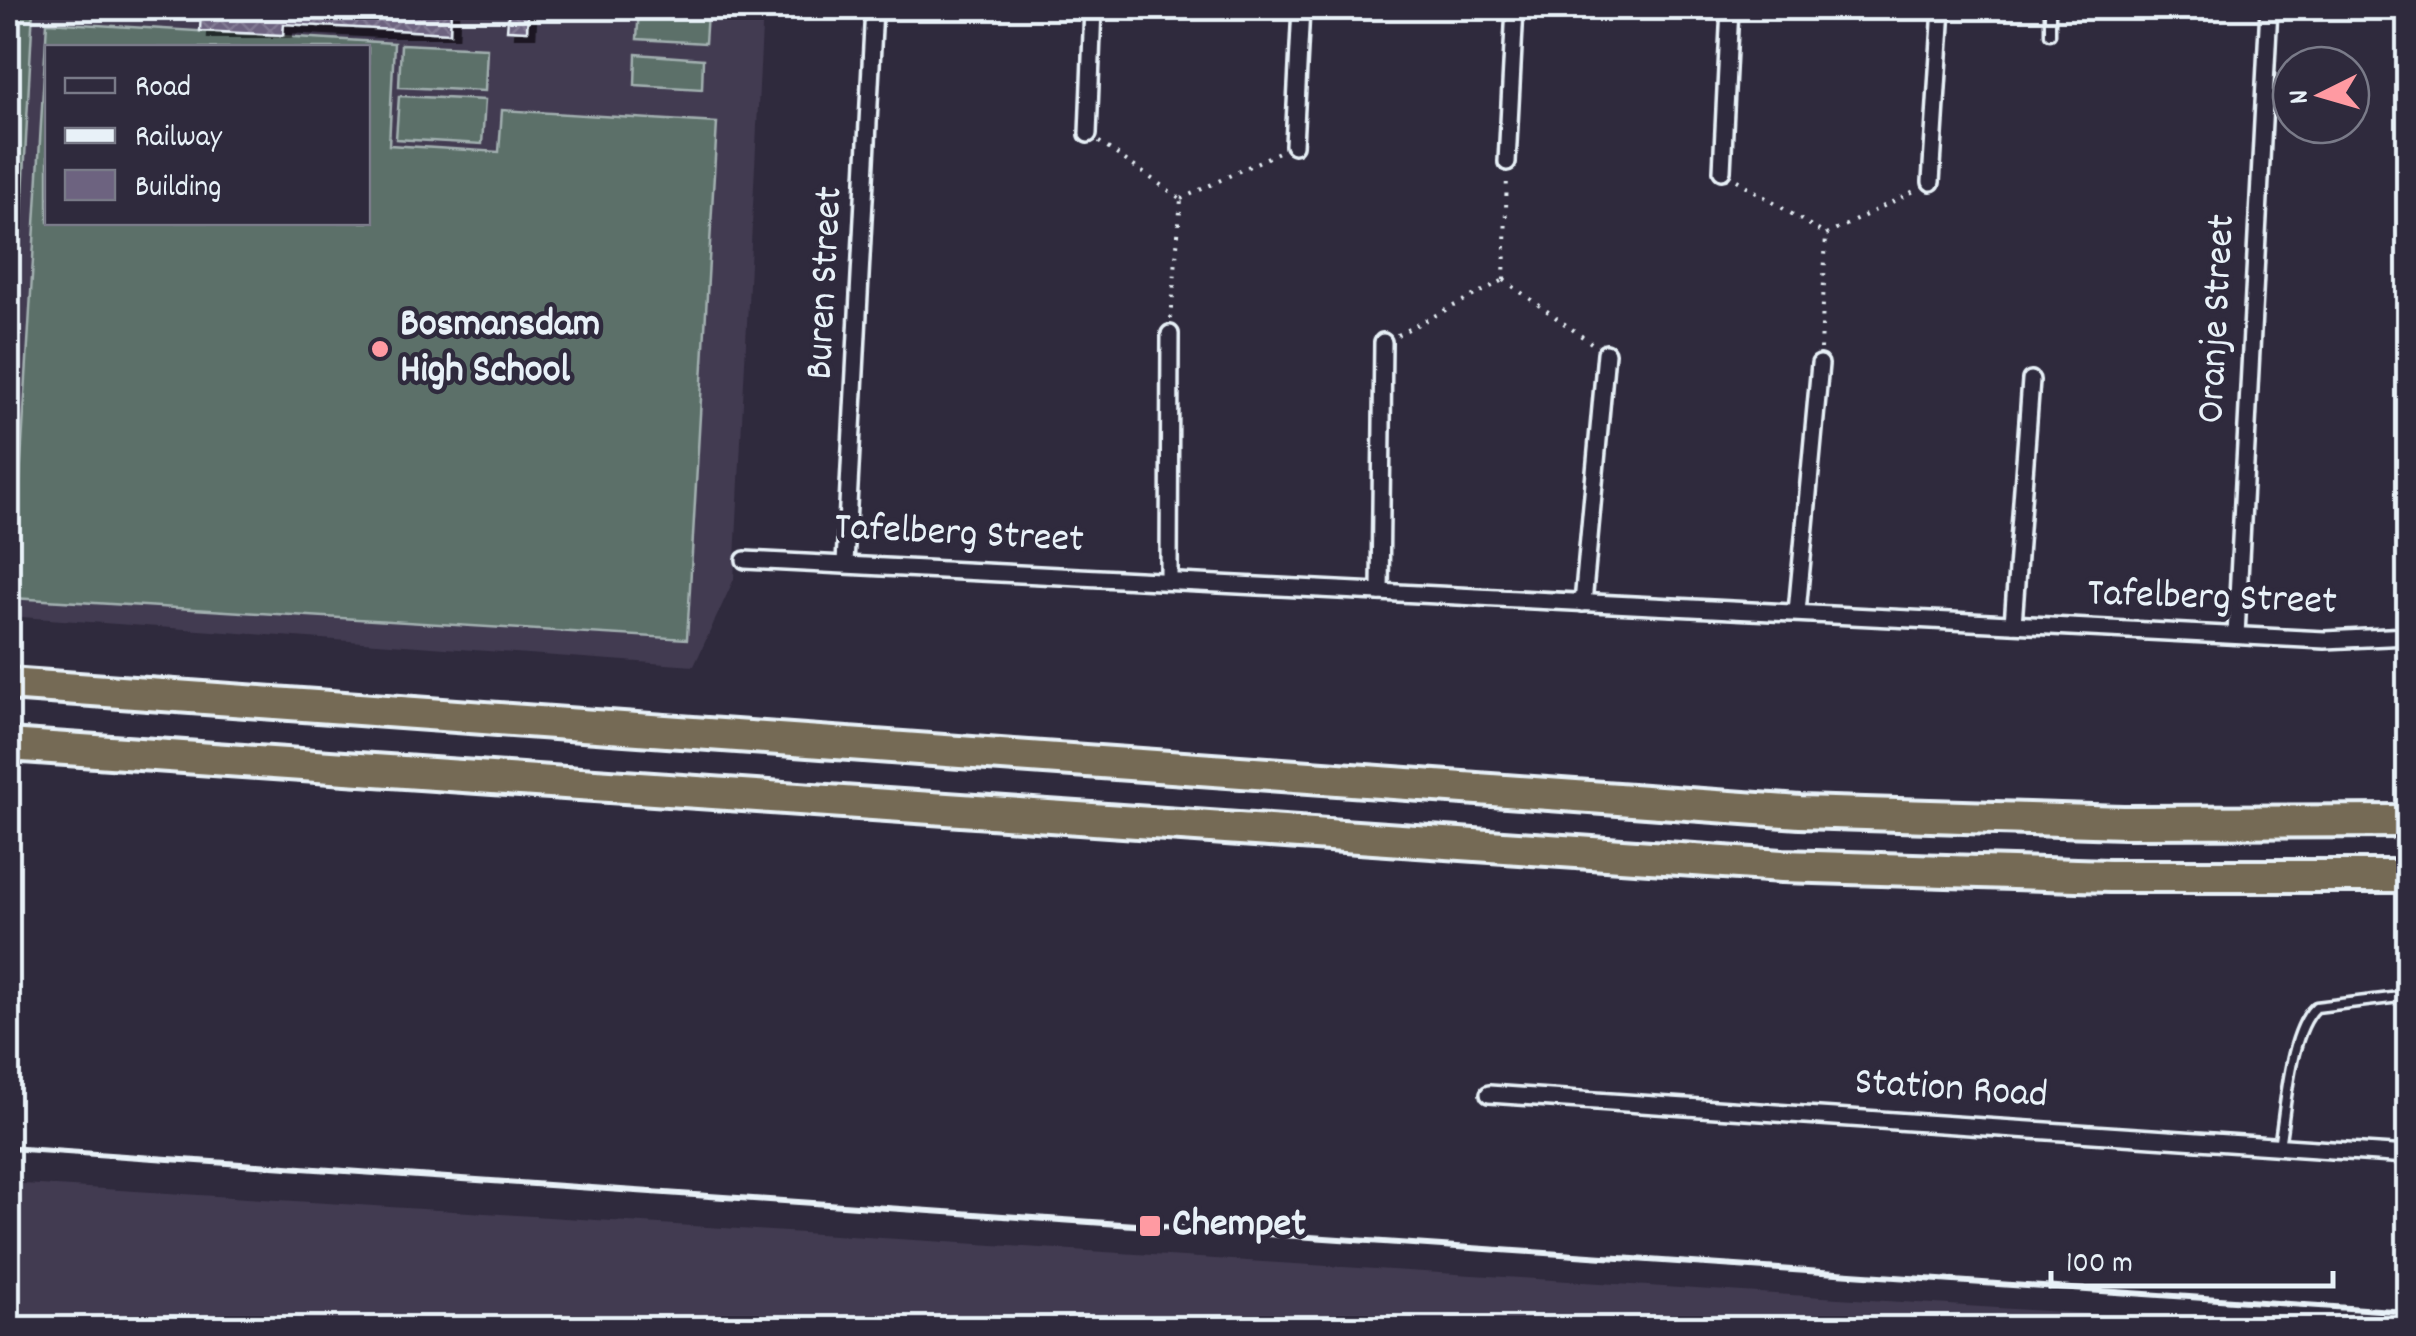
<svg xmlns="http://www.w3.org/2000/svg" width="2416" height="1336" font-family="Dekko,sans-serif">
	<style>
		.built { fill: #423b51; fill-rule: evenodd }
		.grass { fill: #5b6f69; stroke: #a2b0b0; stroke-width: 2.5; fill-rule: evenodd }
		.building { fill: url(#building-cross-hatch); stroke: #e8f1f8; stroke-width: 2.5; filter: url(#shadow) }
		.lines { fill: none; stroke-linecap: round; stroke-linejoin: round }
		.service-casing { stroke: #e8f1f8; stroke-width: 15 }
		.minor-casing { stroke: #e8f1f8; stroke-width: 22 }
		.motorway-casing { stroke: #e8f1f8; stroke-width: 38 }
		.path { stroke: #e8f1f8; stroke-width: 4; stroke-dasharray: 2.5 8; stroke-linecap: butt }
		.service { stroke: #2f2a3d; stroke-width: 8 }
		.minor { stroke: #2f2a3d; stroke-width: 15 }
		.motorway { stroke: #756a55; stroke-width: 30 }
		.rail { stroke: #e8f1f8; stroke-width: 6 }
		.poi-dot { fill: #ff9aa2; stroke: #2f2a3d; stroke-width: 4 }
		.labels { text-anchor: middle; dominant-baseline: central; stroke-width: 9; stroke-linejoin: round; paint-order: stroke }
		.street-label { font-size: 40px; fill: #e8f1f8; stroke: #2f2a3d }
		.poi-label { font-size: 40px; font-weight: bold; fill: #e8f1f8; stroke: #2f2a3d; text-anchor: start }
	</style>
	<defs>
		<pattern id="building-cross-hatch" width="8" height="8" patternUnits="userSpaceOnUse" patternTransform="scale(2.5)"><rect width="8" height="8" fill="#6d6380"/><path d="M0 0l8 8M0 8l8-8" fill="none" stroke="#827a93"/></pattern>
		<filter id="shadow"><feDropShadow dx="8" dy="8" stdDeviation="0" flood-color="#0009"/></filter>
	</defs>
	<rect width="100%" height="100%" fill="#2f2a3d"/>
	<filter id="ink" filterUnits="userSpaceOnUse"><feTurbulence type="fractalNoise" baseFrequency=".01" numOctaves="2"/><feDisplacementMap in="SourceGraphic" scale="20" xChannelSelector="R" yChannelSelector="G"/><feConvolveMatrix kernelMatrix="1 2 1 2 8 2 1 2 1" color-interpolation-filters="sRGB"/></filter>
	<g filter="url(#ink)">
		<g class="built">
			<path d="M33 8H763L734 579 694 666 8 616V475ZM48 48H368V222H48Z"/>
			<path d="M8 1183 2315 1328H8Z"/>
		</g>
		<g class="grass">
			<path d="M8 8H33L8 475Z"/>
			<path d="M639 8 707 12 705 43 637 39Z"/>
			<path d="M47 22 394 43 389 145 499 152 502 110 717 123 687 639 13 598ZM48 48H368V222H48Z"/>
			<path d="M401 44 487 48 485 91 399 87Z"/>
			<path d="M636 54 703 59 702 89 635 85Z"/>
			<path d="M399 96 485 100 482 144 396 139Z"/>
		</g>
		<g class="building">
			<path d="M201 8H451L450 33 284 24 283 35 200 31Z"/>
			<path d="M509 8H528L527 31 507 30Z"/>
		</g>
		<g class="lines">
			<g class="service-casing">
				<g id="service">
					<path d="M2050 8V34"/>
					<path d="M2279 1146C2286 1108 2289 1032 2316 1007L2408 996"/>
				</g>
			</g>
			<g class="minor-casing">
				<g id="minor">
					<path d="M1088 134 1093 8"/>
					<path d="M1294 145 1301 8"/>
					<path d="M1507 162 1515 8"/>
					<path d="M1722 171 1730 8"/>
					<path d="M1931 182 1942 8"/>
					<path d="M745 560 2325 640 2408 636"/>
					<path d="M845 563 874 8"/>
					<path d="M1169 578 1170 334"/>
					<path d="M1380 592 1383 342"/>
					<path d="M1583 603 1606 353"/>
					<path d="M1797 612 1820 364"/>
					<path d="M2013 624 2031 380"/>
					<path d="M2236 635 2269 8"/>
					<path d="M1489 1094 2408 1155"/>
				</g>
			</g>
			<g class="motorway-casing">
				<g id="motorway">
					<path d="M8 684 1800 812 2123 822 2408 821"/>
					<path d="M8 745 1782 866 2109 876H2408"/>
				</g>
			</g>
			<g class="path">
				<path d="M1099 142 1181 199"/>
				<path d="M1737 180 1826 235"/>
				<path d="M1181 199 1281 151"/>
				<path d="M1826 235 1916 190"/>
				<path d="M1504 280 1594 345"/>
				<path d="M1504 280 1507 175"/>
				<path d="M1171 319 1181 199"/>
				<path d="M1397 335 1504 280"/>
				<path d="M1821 349 1826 235"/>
			</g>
			<use href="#service" class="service"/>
			<use href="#minor" class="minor"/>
			<use href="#motorway" class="motorway"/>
			<path class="rail" d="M8 1148 2408 1312"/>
		</g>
	</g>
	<g class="poi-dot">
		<circle cx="380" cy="349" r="10"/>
		<rect x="1138" y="1214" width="24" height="24" rx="5"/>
	</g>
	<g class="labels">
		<g class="street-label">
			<text transform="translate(827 283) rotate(-87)">Buren Street</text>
			<text transform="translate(2219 319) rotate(-87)">Oranje Street</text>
			<text transform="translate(959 536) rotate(3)">Tafelberg Street</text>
			<text transform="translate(2212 600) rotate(2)">Tafelberg Street</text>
			<text transform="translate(1951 1091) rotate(4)">Station Road</text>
		</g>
		<g class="poi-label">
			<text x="400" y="326">Bosmansdam<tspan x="400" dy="46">High School</tspan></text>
			<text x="1172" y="1226">Chempet</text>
		</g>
	</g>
	<rect width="2416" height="1336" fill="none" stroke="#2f2a3d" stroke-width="40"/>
	<rect x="20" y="20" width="2376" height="1296" fill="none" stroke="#e8f1f8" stroke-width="4" filter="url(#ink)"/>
	<rect x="45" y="45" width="325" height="180" fill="#2f2a3d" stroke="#797a88" stroke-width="2.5"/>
	<rect x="65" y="78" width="50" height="15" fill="#2f2a3d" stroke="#797a88" stroke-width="2.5"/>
	<text x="135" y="95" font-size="30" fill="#e8f1f8">Road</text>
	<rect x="65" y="128" width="50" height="15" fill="#e8f1f8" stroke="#797a88" stroke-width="2.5"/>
	<text x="135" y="145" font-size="30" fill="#e8f1f8">Railway</text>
	<rect x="65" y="170" width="50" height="30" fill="#6d6380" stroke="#797a88" stroke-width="2.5"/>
	<text x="135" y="195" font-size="30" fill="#e8f1f8">Building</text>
	<g transform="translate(2321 95) rotate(265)"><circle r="48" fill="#2f2a3d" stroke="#797a88" stroke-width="2.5"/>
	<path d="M0-8L18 38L0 25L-18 38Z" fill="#ff9aa2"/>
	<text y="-15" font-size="28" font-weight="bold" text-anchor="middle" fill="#e8f1f8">N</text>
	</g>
	<path d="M2051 1271v15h282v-15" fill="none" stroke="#e8f1f8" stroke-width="5"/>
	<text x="2066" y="1271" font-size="30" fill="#e8f1f8" stroke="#2f2a3d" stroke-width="8" paint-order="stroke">100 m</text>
</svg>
